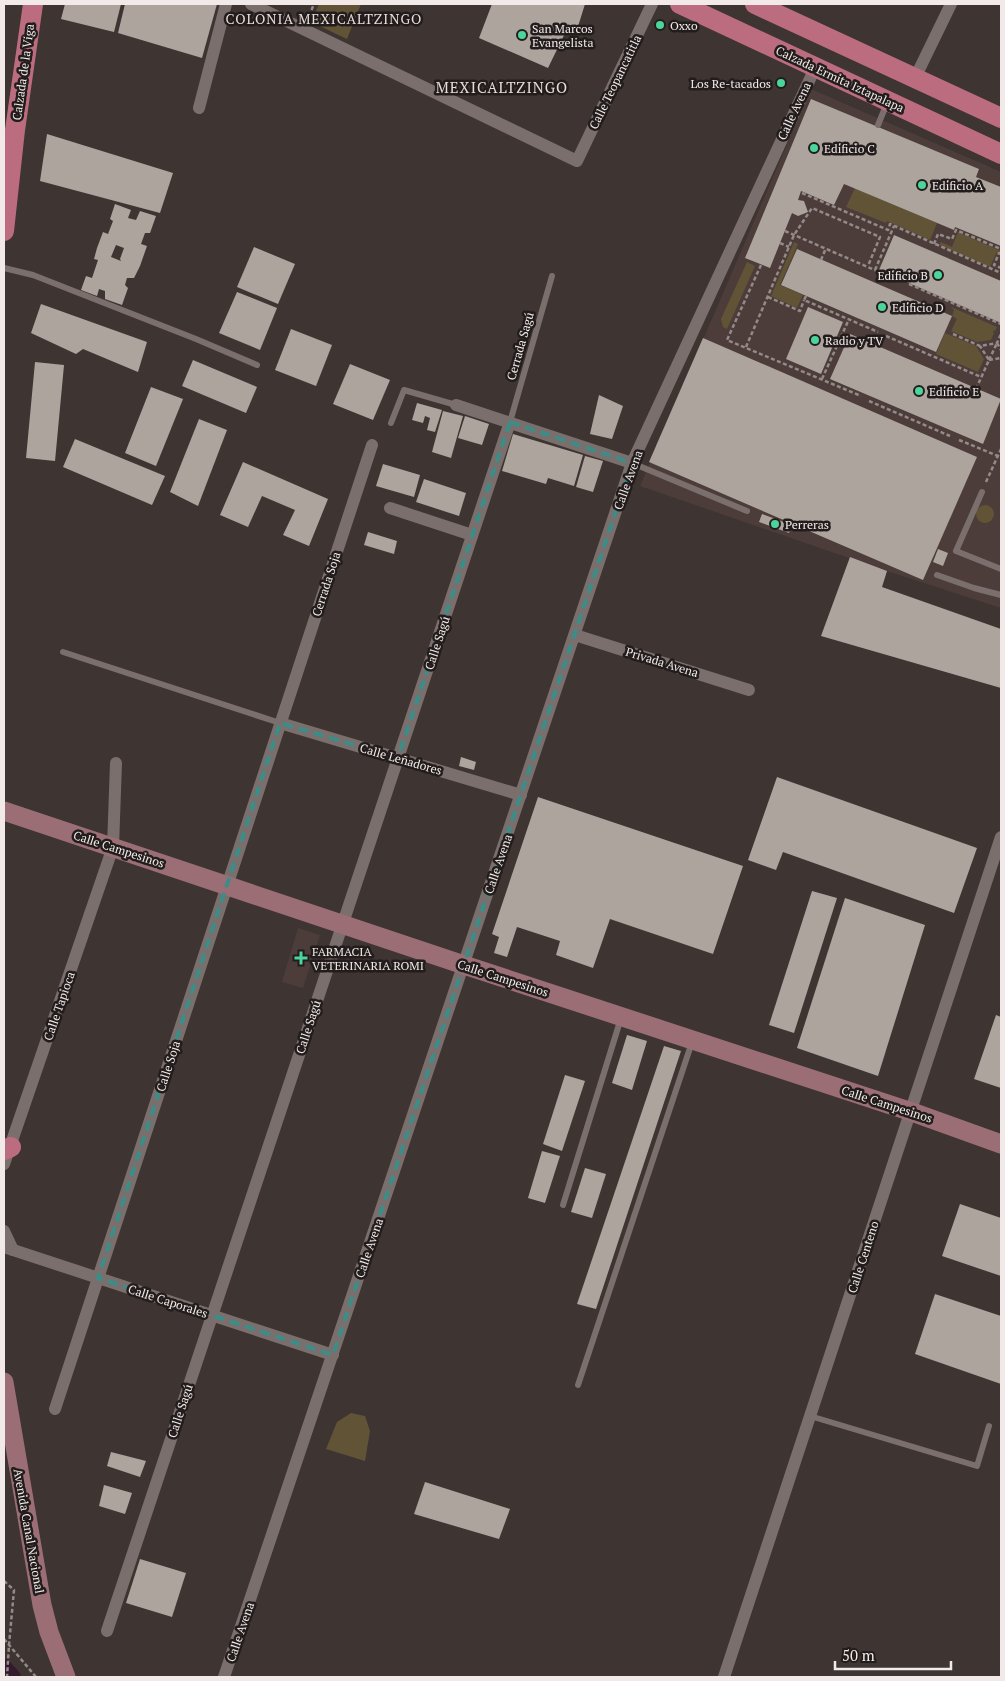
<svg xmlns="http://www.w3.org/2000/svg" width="1005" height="1681" font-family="'PT Serif',serif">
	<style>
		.built { fill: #4d3d3a }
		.green { fill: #615336 }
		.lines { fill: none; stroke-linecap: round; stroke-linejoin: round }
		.canal { stroke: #331a2c; stroke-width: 16 }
		.building { fill: #aea49e; fill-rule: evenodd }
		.path { stroke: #938a89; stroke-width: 2.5; stroke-dasharray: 4 2.5; stroke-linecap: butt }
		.lane { stroke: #7a6f6c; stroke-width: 6 }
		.street { stroke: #7a6f6c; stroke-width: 12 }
		.secondary { stroke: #9b6e76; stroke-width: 19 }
		.primary { stroke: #bc6c7f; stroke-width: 20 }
		.marked { fill: none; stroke: #3c8d87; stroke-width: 4; stroke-dasharray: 10 6; stroke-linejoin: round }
		.poi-dot { fill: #4bd49b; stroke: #221d1c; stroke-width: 2 }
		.labels { text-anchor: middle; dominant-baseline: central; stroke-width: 5; stroke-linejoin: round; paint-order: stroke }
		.poi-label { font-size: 12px; fill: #f1eae9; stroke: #221d1c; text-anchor: start }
		.street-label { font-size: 12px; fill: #f1eae9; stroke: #221d1c }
		.neighbourhood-label { font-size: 14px; letter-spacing: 1px; fill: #e8dbd8; stroke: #221d1c }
		.quarter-label { font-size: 15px; letter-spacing: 1px; fill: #e8dbd8; stroke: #221d1c }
	</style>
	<rect width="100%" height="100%" fill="#3e3432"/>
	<g class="built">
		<path d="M811 89 1001 172V608L887 571 640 486Z"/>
		<path d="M298 928 320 935 303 988 282 982Z"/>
	</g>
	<g class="green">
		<path d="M319 4H361L347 39 311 22Z"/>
		<path d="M855 188 937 223 930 240 887 221 886 223 846 207Z"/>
		<path d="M958 232 1001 251V254L997 252 990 267 939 245 941 242 952 247Z"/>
		<path d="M794 242 798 244 780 285 803 295 797 308 771 296Z"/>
		<path d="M747 262 755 266 727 329 723 327 721 319Z"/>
		<path d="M951 307 997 327 995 331 994 330 993 332 994 333 991 340 977 342 951 331 957 319 952 316 954 310Z"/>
		<path d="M945 333 976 346 984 359 978 372 936 354Z"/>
		<circle cx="985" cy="514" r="9"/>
		<path d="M351 1413 365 1416 370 1431 365 1461 326 1449 337 1422Z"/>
	</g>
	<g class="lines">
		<path class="canal" d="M4 1667 13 1677"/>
	</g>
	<g class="building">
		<path d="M65 4H121L114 32 61 19Z"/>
		<path d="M125 4H217L202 58 118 33Z"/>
		<path d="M492 4H585L576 33 567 29 548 68 479 38Z"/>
		<path d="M811 99 979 169 976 177 1001 187V246L955 227 954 230 844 184 834 205 801 191 798 200 804 201 808 212 798 216 792 213 770 268 745 258Z"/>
		<path d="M47 134 173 173 160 213 40 181Z"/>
		<path d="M115 204 131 210 128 218 136 220 140 211 156 216 150 233H145L141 244 147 246 140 266 134 278H127L125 285 128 288 122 305 105 299V291L99 289 97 296 81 290 86 276 92 278 98 260 94 259 97 248 103 232 108 234 113 221 110 219ZM116 245 124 248 120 259 121 261 111 257Z"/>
		<path d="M894 235 1001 281V323L879 270Z"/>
		<path d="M254 247 295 264 278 304 237 287Z"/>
		<path d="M797 249 952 316 936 352 781 285Z"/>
		<path d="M237 292 277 308 260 350 219 333Z"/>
		<path d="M41 304 147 342 138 372 83 349 76 354 31 333Z"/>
		<path d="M808 307 843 322 821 374 786 359Z"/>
		<path d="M291 329 332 345 316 386 275 370Z"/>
		<path d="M850 334 1001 399 983 444 830 379Z"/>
		<path d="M703 338 977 457 923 580 649 462Z"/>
		<path d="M193 360 257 387 246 413 182 386Z"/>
		<path d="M35 362 64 365 55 461 26 458Z"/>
		<path d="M350 364 390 380 373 420 333 404Z"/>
		<path d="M151 387 183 399 156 466 125 453Z"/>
		<path d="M599 395 623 406 612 439 590 434Z"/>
		<path d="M417 403 442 410 435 432 427 430 430 418 425 416 423 423 412 420Z"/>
		<path d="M443 411 463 416 451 458 432 452Z"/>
		<path d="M465 416 489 424 482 445 458 438Z"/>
		<path d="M199 419 227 430 198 506 170 492Z"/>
		<path d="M513 434 583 455 574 486 548 478 546 484 502 471Z"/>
		<path d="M75 439 165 476 152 505 63 467Z"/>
		<path d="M585 456 603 461 593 492 576 487Z"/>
		<path d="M243 462 328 499 309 546 283 535 295 510 262 496 248 527 220 515Z"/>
		<path d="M383 464 420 475 414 497 376 486Z"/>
		<path d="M424 479 466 493 459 516 416 502Z"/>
		<path d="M762 514 792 525 789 533 759 522Z"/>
		<path d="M368 532 397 541 394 554 364 545Z"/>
		<path d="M938 549 948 553 943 566 933 562Z"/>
		<path d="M850 557 887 571 882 587 1001 629V688L821 636Z"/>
		<path d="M461 757 476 762 474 770 459 766Z"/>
		<path d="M777 777 977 848 954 913 783 852 776 870 748 860Z"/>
		<path d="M538 797 743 866 713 954 610 919 593 968 556 955 560 941 517 927 507 957 494 953 499 937 492 934Z"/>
		<path d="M812 891 837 898 794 1033 769 1025Z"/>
		<path d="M845 898 925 925 878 1076 797 1048Z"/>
		<path d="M996 1015 1001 1017V1088L974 1079Z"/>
		<path d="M627 1035 647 1041 632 1090 612 1083Z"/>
		<path d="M664 1046 681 1051 596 1309 577 1304Z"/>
		<path d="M565 1075 585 1081 562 1151 543 1144Z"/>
		<path d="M542 1151 560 1156 545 1203 528 1198Z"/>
		<path d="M585 1168 606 1174 592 1218 571 1212Z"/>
		<path d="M960 1204 1001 1218V1276L942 1256Z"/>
		<path d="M935 1294 1001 1316V1384L915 1354Z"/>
		<path d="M111 1452 146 1461 140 1477 107 1466Z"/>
		<path d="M425 1482 510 1509 499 1539 414 1514Z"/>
		<path d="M104 1485 132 1493 125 1514 99 1506Z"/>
		<path d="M140 1559 186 1573 172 1617 126 1603Z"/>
	</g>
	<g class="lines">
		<g class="path">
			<path d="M309 16 314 4"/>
			<path d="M802 193 888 230 890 224 1001 273"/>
			<path d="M785 231 900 281"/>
			<path d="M780 243 789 247"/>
			<path d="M934 244 938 234 952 239 956 230 1001 249"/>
			<path d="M1001 254 999 253 994 265 1001 268"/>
			<path d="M821 260 826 248"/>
			<path d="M761 265 727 340 861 396"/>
			<path d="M875 270 894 226"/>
			<path d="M909 284 1001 324"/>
			<path d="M806 296 804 300 878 332"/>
			<path d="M768 297 800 311 804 300"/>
			<path d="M953 334 980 346 997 343 1001 334"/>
			<path d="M886 336 981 377"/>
			<path d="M997 343 1001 350"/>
			<path d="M746 347 794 235 812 208 880 237 868 266"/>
			<path d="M989 360 997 343"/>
			<path d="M989 360 1001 358"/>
			<path d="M822 379 849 319"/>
			<path d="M976 389 989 360 980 346"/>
			<path d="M869 401 950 436"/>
			<path d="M959 440 998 456"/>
			<path d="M986 482 1001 449"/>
			<path d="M4 1581 14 1590 9 1645 7 1677"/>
			<path d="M4 1639 36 1677"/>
		</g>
		<g class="lane">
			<path d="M878 125 887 103"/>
			<path d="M4 268 33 275 196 339 257 365"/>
			<path d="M510 422 552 276"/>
			<path d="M391 423 404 390 456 405"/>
			<path d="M632 463 747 511"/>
			<path d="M982 492 956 551 1001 569"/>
			<path d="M937 575 974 588 1001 595"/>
			<path d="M63 652 280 723"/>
			<path d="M563 1205 621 1018"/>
			<path d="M578 1385 692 1042"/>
			<path d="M810 1416 977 1466 989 1426"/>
		</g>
		<g class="street">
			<path d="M251 4 577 161 652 4"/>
			<path d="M915 78 951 4"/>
			<path d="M199 108 226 4"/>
			<path d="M456 405 632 463"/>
			<path d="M390 508 472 535"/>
			<path d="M575 635 749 690"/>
			<path d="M280 723 521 795"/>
			<path d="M4 1164 113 847 116 763"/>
			<path d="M4 1231 13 1250"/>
			<path d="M4 1247 333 1355"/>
			<path d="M55 1409 372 445"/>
			<path d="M107 1631 510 422"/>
			<path d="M224 1677 632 463 815 68"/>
			<path d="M724 1677 1001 837"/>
		</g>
		<g class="secondary">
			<path d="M4 811 464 965 912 1112 1001 1144"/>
			<path d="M4 1382 42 1605 49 1632 66 1677"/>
		</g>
		<g class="primary">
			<path d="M680 4 1001 154"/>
			<path d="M755 4 1001 118"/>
			<path d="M4 231 15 130 33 4"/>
			<path d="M4 1150 11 1147"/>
		</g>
	</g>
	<path class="marked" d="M510 422 632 463 333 1355 98 1278 280 723 398 758Z"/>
	<g class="poi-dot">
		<circle cx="660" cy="25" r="5"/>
		<circle cx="522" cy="35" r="5"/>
		<circle cx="781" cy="83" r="5"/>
		<circle cx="814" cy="148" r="5"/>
		<circle cx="922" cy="185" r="5"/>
		<circle cx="938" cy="275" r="5"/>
		<circle cx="882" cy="307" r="5"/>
		<circle cx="815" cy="340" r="5"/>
		<circle cx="919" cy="391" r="5"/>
		<circle cx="775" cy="524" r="5"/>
		<path d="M298.5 950.5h5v5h5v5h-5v5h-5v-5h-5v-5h5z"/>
	</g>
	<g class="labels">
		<g class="poi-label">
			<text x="670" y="25">Oxxo</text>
			<text x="532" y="28">San Marcos<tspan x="532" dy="14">Evangelista</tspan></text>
			<text x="771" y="83" text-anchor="end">Los Re-tacados</text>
			<text x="824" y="148">Edificio C</text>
			<text x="932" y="185">Edificio A</text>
			<text x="928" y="275" text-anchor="end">Edificio B</text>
			<text x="892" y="307">Edificio D</text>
			<text x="825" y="340">Radio y TV</text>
			<text x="929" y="391">Edificio E</text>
			<text x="785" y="524">Perreras</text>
			<text x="312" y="951">FARMACIA<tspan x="312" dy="14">VETERINARIA ROMI</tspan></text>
		</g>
		<g class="street-label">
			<text transform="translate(23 72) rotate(-82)">Calzada de la Viga</text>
			<text transform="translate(840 79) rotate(25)">Calzada Ermita Iztapalapa</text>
			<text transform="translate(615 82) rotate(-64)">Calle Teopancatitla</text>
			<text transform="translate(794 111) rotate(-65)">Calle Avena</text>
			<text transform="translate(520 346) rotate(-74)">Cerrada Sagú</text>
			<text transform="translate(628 480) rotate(-70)">Calle Avena</text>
			<text transform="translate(326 584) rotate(-72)">Cerrada Soja</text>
			<text transform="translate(437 643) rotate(-72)">Calle Sagú</text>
			<text transform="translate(662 662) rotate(17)">Privada Avena</text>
			<text transform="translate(401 759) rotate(16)">Calle Leñadores</text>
			<text transform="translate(119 849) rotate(18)">Calle Campesinos</text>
			<text transform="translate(498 864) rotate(-71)">Calle Avena</text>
			<text transform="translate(503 978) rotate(18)">Calle Campesinos</text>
			<text transform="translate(59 1006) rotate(-71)">Calle Tapioca</text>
			<text transform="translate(308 1027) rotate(-72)">Calle Sagú</text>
			<text transform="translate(168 1066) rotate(-72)">Calle Soja</text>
			<text transform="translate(887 1104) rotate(18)">Calle Campesinos</text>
			<text transform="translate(369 1248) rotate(-71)">Calle Avena</text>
			<text transform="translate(863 1257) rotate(-72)">Calle Centeno</text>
			<text transform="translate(168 1301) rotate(18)">Calle Caporales</text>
			<text transform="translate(180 1411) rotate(-72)">Calle Sagú</text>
			<text transform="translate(29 1531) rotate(80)">Avenida Canal Nacional</text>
			<text transform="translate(240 1632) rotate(-71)">Calle Avena</text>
		</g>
		<g class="neighbourhood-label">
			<text x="324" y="18">COLONIA MEXICALTZINGO</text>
		</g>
		<g class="quarter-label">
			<text x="502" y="87">MEXICALTZINGO</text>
		</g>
	</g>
	<rect width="1005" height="1681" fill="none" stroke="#f1eae9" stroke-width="10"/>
	<path d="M835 1661v8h116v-8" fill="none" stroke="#f1eae9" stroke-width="2.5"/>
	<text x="842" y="1661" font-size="15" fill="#f1eae9" stroke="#221d1c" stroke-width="4" paint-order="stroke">50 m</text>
</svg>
